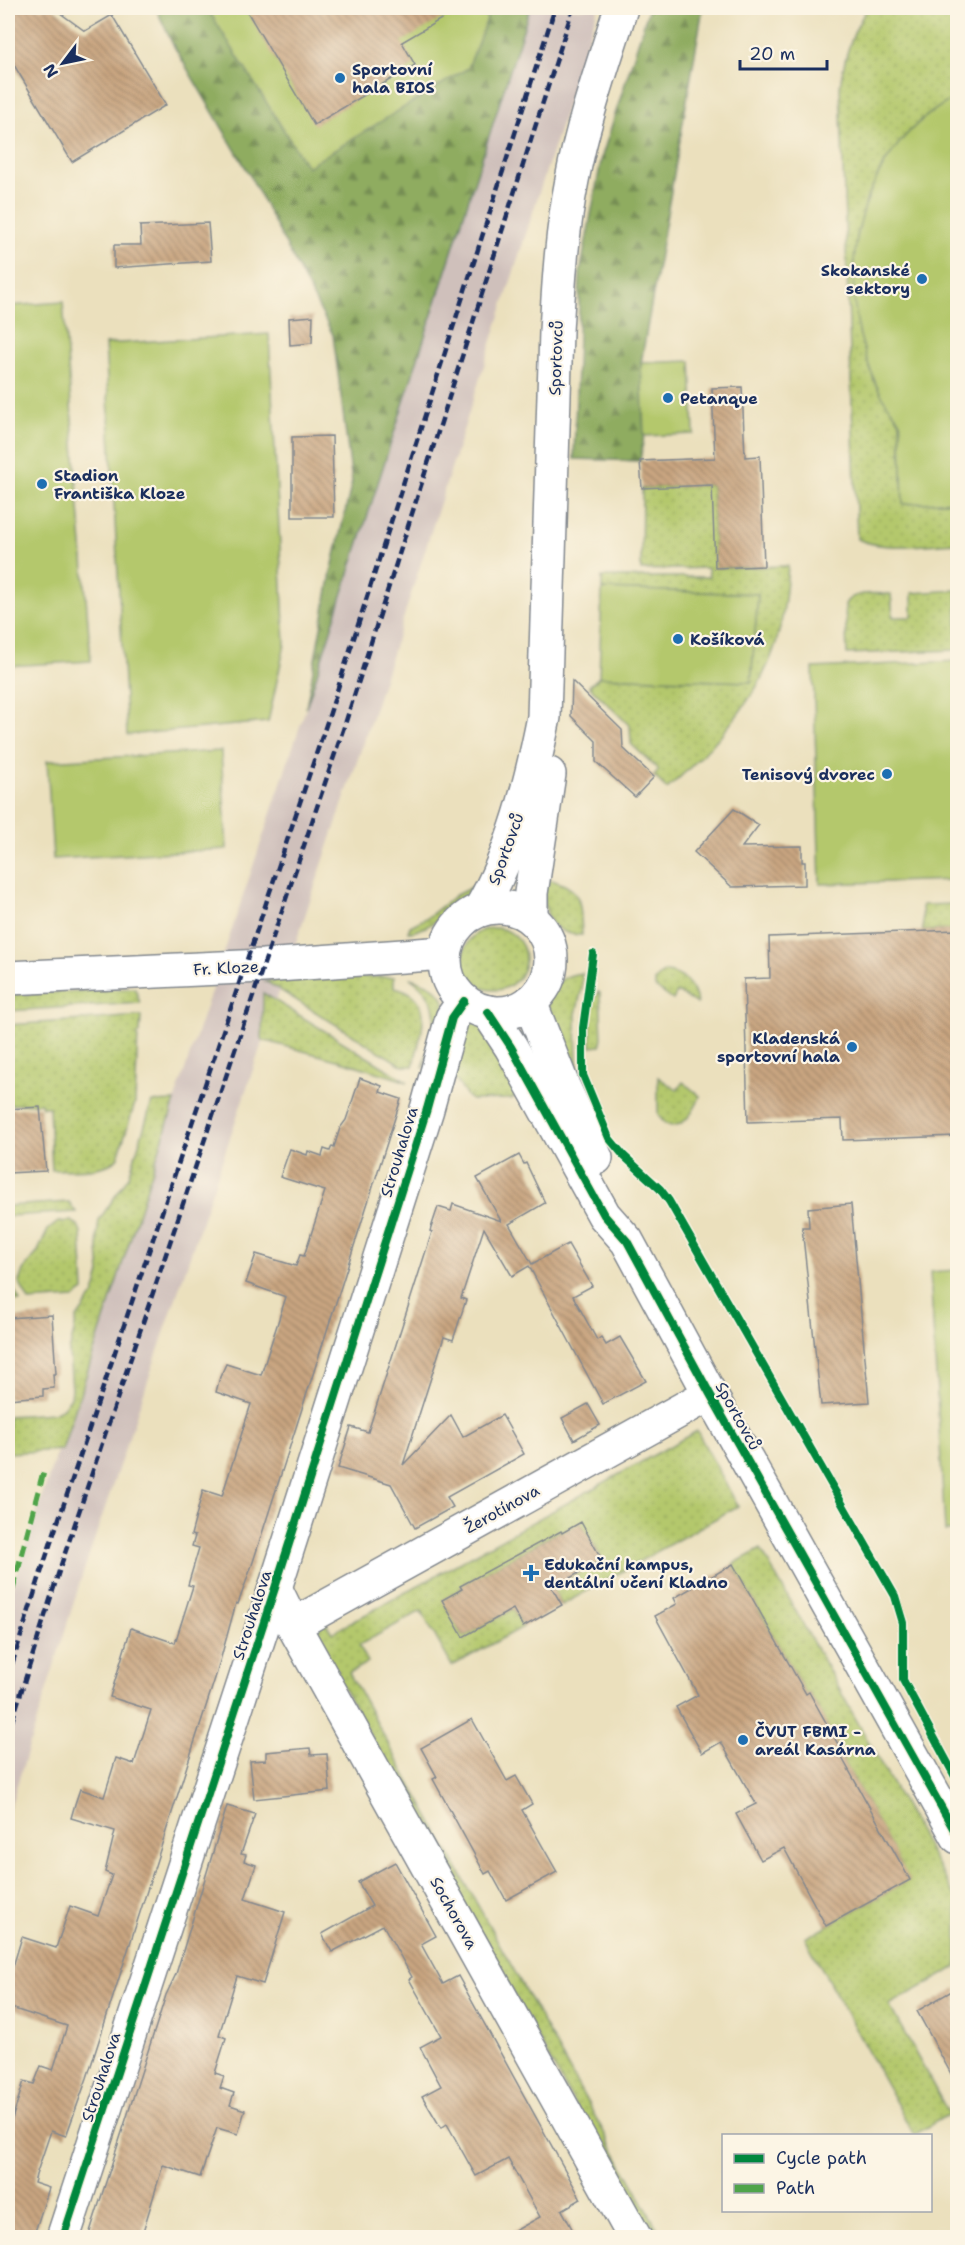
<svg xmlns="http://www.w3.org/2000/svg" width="965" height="2245" font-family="'Shantell Sans',sans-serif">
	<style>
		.railway { fill: #cfc0bb }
		.grass { fill: url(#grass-dots); stroke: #687c65; stroke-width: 1.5 }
		.forest { fill: url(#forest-firs); stroke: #556e5f; stroke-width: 1.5 }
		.garden { fill: #b4c86c; stroke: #687c65; stroke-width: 1.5 }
		.building { fill: url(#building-back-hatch) }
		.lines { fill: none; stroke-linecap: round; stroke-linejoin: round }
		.minor-casing { stroke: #83888e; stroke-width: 36 }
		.minor { stroke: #fff; stroke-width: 33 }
		.rail { stroke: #1b2f5e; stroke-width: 4.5; stroke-dasharray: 9 4.5; stroke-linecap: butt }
		.quiet { stroke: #4fa44a; stroke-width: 6; stroke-dasharray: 12 6; stroke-linecap: butt }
		.cycleway-casing { stroke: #fcf5e5; stroke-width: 11 }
		.cycleway { stroke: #00873e; stroke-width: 8 }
		.poi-dot { fill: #1f6fb2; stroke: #fcf5e5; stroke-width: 2 }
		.labels { text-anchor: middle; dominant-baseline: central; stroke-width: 4.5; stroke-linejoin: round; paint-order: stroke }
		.poi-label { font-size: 16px; font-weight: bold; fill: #1b2f5e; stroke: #fcf5e5; text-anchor: start }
		.street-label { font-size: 16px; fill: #1b2f5e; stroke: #fcf5e5 }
	</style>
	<defs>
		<pattern id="grass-dots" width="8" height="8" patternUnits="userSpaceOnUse" patternTransform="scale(1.5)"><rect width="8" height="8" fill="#b4c86c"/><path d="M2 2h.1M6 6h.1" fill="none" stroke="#9aac60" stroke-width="1.8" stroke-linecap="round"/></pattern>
		<pattern id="forest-firs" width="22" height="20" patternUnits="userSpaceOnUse" patternTransform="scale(1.5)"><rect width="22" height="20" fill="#8fac60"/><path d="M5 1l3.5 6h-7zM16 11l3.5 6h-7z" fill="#748c52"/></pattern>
		<pattern id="building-back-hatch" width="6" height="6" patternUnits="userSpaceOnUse" patternTransform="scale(1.5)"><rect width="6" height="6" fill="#c9a580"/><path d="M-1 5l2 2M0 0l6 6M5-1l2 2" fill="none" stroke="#a2876c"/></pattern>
	</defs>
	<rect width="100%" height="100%" fill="#fcf5e5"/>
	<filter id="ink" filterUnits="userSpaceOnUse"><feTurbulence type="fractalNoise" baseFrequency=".0167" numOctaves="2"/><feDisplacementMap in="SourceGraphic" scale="12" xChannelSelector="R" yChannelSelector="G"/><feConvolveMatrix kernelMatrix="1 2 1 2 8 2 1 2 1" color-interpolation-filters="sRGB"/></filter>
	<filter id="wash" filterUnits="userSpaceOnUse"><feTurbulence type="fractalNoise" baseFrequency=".008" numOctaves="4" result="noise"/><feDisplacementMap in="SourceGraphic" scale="24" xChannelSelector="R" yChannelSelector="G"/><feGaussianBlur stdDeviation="1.35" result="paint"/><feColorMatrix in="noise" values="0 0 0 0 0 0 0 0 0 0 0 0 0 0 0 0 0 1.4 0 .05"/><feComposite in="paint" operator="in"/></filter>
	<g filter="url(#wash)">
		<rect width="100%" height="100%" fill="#ebe0bd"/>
		<path class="railway" d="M530 8H598L368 729 82 1576 8 1814V1598L306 708Z"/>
		<g class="grass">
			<path d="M868 8H957V97L922 119 884 163 867 198 857 236 854 275 859 332 875 383 900 422 903 504 957 501V543C925 544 887 552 857 539L840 87C844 59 852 30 868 8Z"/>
			<path d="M712 485 715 568 788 566C786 596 783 624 773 652 756 702 706 754 667 789L654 776 659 770 631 744 630 726 589 686 599 677 751 682 758 594 602 589V577H709L708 568 641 570 642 488Z"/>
			<path d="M957 590V650L847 654 845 604C853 590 877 594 891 594L893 617H912V593Z"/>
			<path d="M544 878C583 887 580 899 582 935 544 934 544 908 544 878Z"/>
			<path d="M479 879 477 891C457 903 430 932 408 932L410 926 428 917 456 895 474 886Z"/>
			<path d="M957 904V930L923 931 922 905Z"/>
			<circle cx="494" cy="959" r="31"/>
			<path d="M664 972C682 972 696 987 697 1004L677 992 673 1000 655 987V980Z"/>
			<path d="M582 973V988L576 1014 577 1068 568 1074 546 998C554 982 565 975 582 973Z"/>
			<path d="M361 977H394V987C439 996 420 1035 413 1066H403L265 981Z"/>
			<path d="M410 978C426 983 442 987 445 1006L423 1069C432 1030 449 1005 410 978Z"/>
			<path d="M135 988 140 1003 8 1011V995Z"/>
			<path d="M598 992 600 993 602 1038 600 1046 591 1047C591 1030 587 1006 598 992Z"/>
			<path d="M263 993 408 1082 348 1063 262 1040Z"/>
			<path d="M141 1016 140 1033 138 1034 135 1103 118 1157C108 1173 70 1169 52 1170L49 1107H42L41 1103 8 1105V1025Z"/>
			<path d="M471 1022 480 1023 524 1092 511 1099 472 1100C463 1096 461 1083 452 1077L463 1024Z"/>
			<path d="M658 1077 677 1090 683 1082 700 1096C695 1114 672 1142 658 1114Z"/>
			<path d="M175 1101 62 1450 8 1453V1416L54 1413 63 1408 71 1397 72 1389 69 1352 77 1318 94 1294 100 1273 97 1236 99 1220 129 1176 152 1102Z"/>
			<path d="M69 1202 76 1212 8 1216V1206Z"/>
			<path d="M71 1221 78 1225 81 1232 84 1291 74 1298 29 1301 19 1282 23 1270 37 1253 48 1230 58 1222Z"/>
			<path d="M8 1283H10L20 1301 8 1302Z"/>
			<path d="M697 1431 738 1506 562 1605 552 1588 602 1559 581 1523 562 1533 560 1531 461 1586 462 1589 443 1600 463 1637 513 1609 523 1627 452 1666 421 1611 359 1645 368 1662 349 1673 662 2237H648L315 1636 316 1629 324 1620 332 1633Z"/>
			<path d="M761 1549 957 1900V1967L889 2005 949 2114 914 2135 805 1938 909 1880 841 1756 843 1755 809 1692 806 1694 733 1564Z"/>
		</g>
		<g class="forest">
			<path d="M156 8H207L307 166 487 19 481 8H530L306 708 331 573 352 482 333 335 247 170 172 43Z"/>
			<path d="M649 8H703L641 363 644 436 640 461 574 459 580 273 602 156Z"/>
		</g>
		<g class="garden">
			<path d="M207 8H481L487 19 468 68 307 167Z"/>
			<path d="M957 97V501L903 504C902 483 902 461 901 440 900 435 902 427 900 422 897 414 888 407 884 399 875 385 870 369 865 353 834 259 865 142 957 97Z"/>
			<path d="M63 302 91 661 8 666V306Z"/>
			<path d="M269 334 285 644 268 722 127 735 105 344Z"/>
			<path d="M691 361 694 434 644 436 641 363Z"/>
			<path d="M602 589 758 594 751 682 599 677Z"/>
			<path d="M957 661V880L820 884 813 668Z"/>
			<path d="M221 751 227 849 53 859 47 761Z"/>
			<path d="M957 1270 958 1530 945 1531 930 1272Z"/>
		</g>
		<g id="blocks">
			<g class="building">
				<path d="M8 8H53L85 31 112 15 166 105 72 162 8 55Z"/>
				<path d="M245 8H460L402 42 415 65 314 125Z"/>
				<path d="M208 223 211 261 114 268V245H141L140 226Z"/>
				<path d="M313 316 312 343 290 345 289 318Z"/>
				<path d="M742 387 745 457 760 456 764 566 715 568 712 485 642 488 640 461 715 458 712 388Z"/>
				<path d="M332 436 334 517H292V437Z"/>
				<path d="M572 681 622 730 623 748 654 777 635 797 596 762V741L571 716Z"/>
				<path d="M734 809 759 825 742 847 802 846V862H805V885L732 887 694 852Z"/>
				<path d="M957 930V1136L843 1140 842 1119 748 1122 744 979 770 978 769 937Z"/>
				<path d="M360 1078 382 1086 380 1092 401 1099 252 1565 238 1604 236 1603 217 1672 87 2078 66 2136 51 2131 36 2175 34 2183 49 2188 33 2238H8V2132L24 2081 34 2084 41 2066 53 2070 67 2026 8 2007V1983L22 1937 56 1948 70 1906 98 1916 112 1875 105 1872 115 1831 71 1818 75 1804 80 1789 104 1797 116 1758 134 1764 151 1710 110 1697 131 1628 175 1643 193 1586 188 1585 199 1548 192 1546 195 1536 191 1535 203 1490 222 1496 251 1404 216 1392 220 1377 226 1364 261 1375 286 1297 246 1283 256 1254 296 1266 300 1255 304 1256 325 1191 280 1177 290 1149 307 1155 308 1151 322 1156 324 1149 330 1151 332 1146 334 1147 340 1128 346 1120Z"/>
				<path d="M40 1107 46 1171 8 1173V1109Z"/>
				<path d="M519 1155 524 1164 526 1163 545 1203 509 1224 532 1264 568 1244 592 1286 573 1296 597 1340 601 1337 606 1345 620 1337 646 1381 603 1404 529 1266 512 1276 484 1228 461 1298 466 1300 453 1340 444 1337 403 1465 451 1415 463 1437 502 1415 524 1454 447 1497 453 1507 415 1528 391 1484 338 1468 351 1427 368 1432 432 1232 430 1231 438 1207 451 1211 453 1204 501 1221 477 1178Z"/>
				<path d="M851 1204 869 1402 821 1405 802 1227H809L808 1208Z"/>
				<path d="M52 1315 56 1374H53L54 1388 43 1389V1396L8 1399V1318Z"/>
				<path d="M588 1404 600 1425 574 1440 562 1418Z"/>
				<path d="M581 1522 602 1560 552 1588 562 1605 523 1627 513 1609 463 1637 442 1600 462 1589 460 1586 561 1531 562 1533Z"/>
				<path d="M733 1564 806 1694 809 1692 844 1755 841 1756 910 1880 826 1926 784 1848 761 1860 736 1814 756 1804 721 1742 702 1753 676 1707 698 1695 655 1616 677 1604 674 1598Z"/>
				<path d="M472 1719 507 1781 516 1776 532 1804 522 1810 557 1872 506 1900 490 1871 485 1874 433 1779 437 1777 421 1748Z"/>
				<path d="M310 1748 311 1755 327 1754 330 1791 254 1799 250 1761 266 1760V1752Z"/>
				<path d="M227 1806 255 1814 241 1854 246 1855 244 1861 256 1865 245 1899 285 1912 263 1984 237 1976 219 2035 226 2038 215 2073 224 2076 220 2088 234 2093 230 2105 245 2110 238 2134 217 2128 200 2177 163 2165 141 2238H88L166 1995 176 1974Z"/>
				<path d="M395 1862 436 1936 421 1944 443 1984 458 1976 581 2199 562 2210 577 2238H502L540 2217 508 2159 476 2176 447 2124 441 2128 422 2096 441 2086 420 2047 441 2036 409 1979 412 1977 383 1925 332 1952 322 1934 372 1906 358 1882Z"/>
				<path d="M957 1988V2085L917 2011Z"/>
			</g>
		</g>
	</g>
	<g filter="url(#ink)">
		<use href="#blocks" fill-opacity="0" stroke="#83888e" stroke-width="1.5"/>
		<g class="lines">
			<g class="minor-casing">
				<g id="minor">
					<circle cx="498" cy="960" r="53"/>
					<path d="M480 910C514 851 531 783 544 717L556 331C559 280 562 230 572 180 583 121 603 65 621 8"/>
					<path d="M531 918V893L549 774"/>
					<path d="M8 978 263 966 445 953"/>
					<path d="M530 1002 563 1086 596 1158"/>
					<path d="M488 1012 511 1047 604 1215 627 1241 710 1394 958 1837"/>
					<path d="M275 1588 293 1625 635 2238"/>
					<path d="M293 1625 710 1394"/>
					<path d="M63 2238 275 1588 427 1109 452 1018 464 1001"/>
				</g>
			</g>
			<use href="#minor" class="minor"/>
			<g class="rail">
				<path d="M8 1677 44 1563 329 716 555 8"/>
				<path d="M8 1734 60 1568 346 721 573 8"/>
			</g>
			<path class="quiet" d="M8 1607 44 1470"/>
			<g class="cycleway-casing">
				<g id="cycleway">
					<path d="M593 954 583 1028V1075L609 1138 624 1156 660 1189 669 1201 895 1596 903 1623V1680L958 1782"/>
					<path d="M488 1012 511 1047 604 1215 627 1241 710 1394 958 1837"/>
					<path d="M63 2238 275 1588 427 1109 452 1018 464 1001"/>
				</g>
			</g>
			<use href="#cycleway" class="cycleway"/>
		</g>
	</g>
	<g class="poi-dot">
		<circle cx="340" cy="78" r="6"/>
		<circle cx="922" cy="279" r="6"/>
		<circle cx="668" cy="398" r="6"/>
		<circle cx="42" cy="484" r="6"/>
		<circle cx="678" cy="639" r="6"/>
		<circle cx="887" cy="774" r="6"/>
		<circle cx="852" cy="1047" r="6"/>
		<path d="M528 1564h6v6h6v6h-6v6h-6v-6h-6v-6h6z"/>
		<circle cx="743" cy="1740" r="6"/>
	</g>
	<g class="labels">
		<g class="poi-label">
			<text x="352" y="69">Sportovní<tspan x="352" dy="18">hala BIOS</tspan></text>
			<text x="910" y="270" text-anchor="end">Skokanské<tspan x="910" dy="18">sektory</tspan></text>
			<text x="680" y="398">Petanque</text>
			<text x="54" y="475">Stadion<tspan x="54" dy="18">Františka Kloze</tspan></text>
			<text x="690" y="639">Košíková</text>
			<text x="875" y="774" text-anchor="end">Tenisový dvorec</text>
			<text x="840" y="1038" text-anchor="end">Kladenská<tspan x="840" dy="18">sportovní hala</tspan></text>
			<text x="544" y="1564">Edukační kampus,<tspan x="544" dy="18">dentální učení Kladno</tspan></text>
			<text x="755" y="1731">ČVUT FBMI -<tspan x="755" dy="18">areál Kasárna</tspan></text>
		</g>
		<g class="street-label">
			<text transform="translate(556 358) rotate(-88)">Sportovců</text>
			<text transform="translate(506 849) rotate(-70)">Sportovců</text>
			<text transform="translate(226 968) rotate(-3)">Fr. Kloze</text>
			<text transform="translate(399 1152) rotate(-73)">Strouhalova</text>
			<text transform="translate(738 1416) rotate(61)">Sportovců</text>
			<text transform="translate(502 1509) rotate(-29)">Žerotínova</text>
			<text transform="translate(252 1615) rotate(-72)">Strouhalova</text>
			<text transform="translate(454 1913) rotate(61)">Sochorova</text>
			<text transform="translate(101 2077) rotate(-72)">Strouhalova</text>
		</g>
	</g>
	<rect width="965" height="2245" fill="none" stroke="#fcf5e5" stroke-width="30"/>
	<rect x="722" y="2134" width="210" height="78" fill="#fcf5e5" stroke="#a2a6af" stroke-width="1.5"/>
	<rect x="734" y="2154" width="30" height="9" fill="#00873e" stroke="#a2a6af" stroke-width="1.5"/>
	<text x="776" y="2164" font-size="18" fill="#1b2f5e">Cycle path</text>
	<rect x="734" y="2184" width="30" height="9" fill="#4fa44a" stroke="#a2a6af" stroke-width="1.5"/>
	<text x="776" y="2194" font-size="18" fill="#1b2f5e">Path</text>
	<g transform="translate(63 63) rotate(238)" stroke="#fcf5e5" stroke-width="4.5" paint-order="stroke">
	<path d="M0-4.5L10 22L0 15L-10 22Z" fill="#1b2f5e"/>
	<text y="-9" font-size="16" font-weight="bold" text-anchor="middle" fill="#1b2f5e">N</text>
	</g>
	<path d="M740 60v9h87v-9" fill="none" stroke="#1b2f5e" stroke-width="3"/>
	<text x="749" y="60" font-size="18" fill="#1b2f5e" stroke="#fcf5e5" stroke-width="4.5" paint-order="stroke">20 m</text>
</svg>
